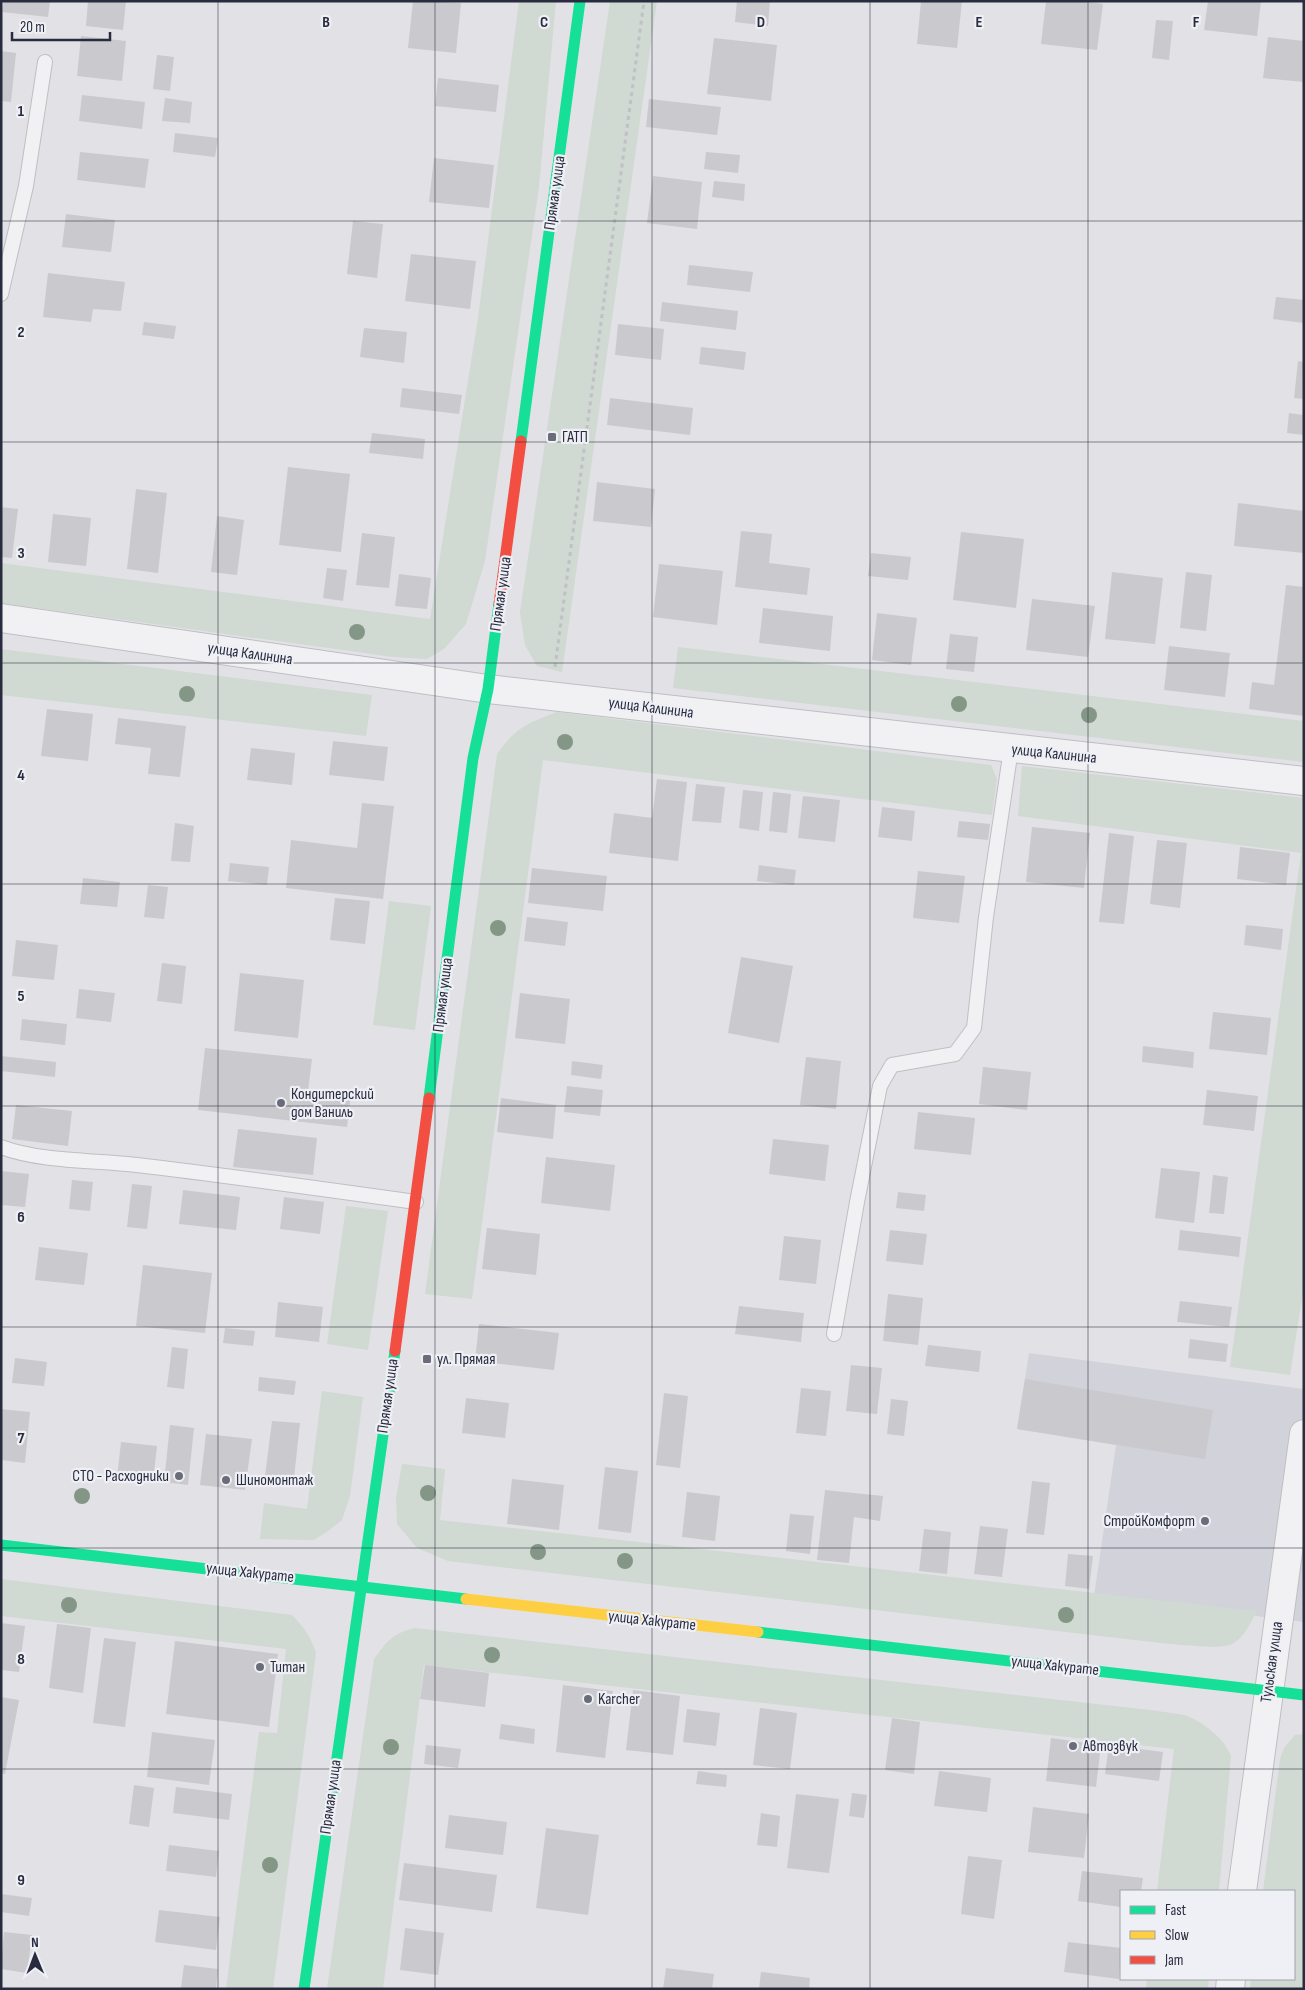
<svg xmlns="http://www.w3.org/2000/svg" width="1305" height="1990" font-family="'Sofia Sans Condensed',sans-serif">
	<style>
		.built { fill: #d2d3da }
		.green { fill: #d0d9d2 }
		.building { fill: #c9c9ce }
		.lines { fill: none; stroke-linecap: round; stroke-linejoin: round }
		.lane-casing { stroke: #bfbfc3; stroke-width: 16 }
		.street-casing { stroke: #bfbfc3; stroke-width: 30 }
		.path { stroke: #c0c1c6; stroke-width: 3; stroke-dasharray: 4 4; stroke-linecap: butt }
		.lane { stroke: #f1f1f3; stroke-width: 14 }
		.street { stroke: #f1f1f3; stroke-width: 28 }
		.fast { stroke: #16e098; stroke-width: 11 }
		.slow { stroke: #ffcf43; stroke-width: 11 }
		.jam { stroke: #f24e42; stroke-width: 11 }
		.tree { fill: #849787 }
		.grid { fill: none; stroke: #292c3e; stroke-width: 1; stroke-opacity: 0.55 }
		.poi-dot { fill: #6a6c79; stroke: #eff0f6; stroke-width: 2 }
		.labels { text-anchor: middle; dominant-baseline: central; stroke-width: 4.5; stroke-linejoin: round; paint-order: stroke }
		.street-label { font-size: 16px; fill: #292c3e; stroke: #eff0f6 }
		.poi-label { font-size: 16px; fill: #292c3e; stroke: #eff0f6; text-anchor: start }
		.grid-label { font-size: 16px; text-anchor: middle; font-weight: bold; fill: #292c3e; stroke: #eff0f6; stroke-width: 4.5; stroke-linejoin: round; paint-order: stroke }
	</style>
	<rect width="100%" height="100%" fill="#e2e2e6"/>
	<path class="built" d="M1029 1353 1304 1389V1622L1094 1596 1116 1445 1017 1429Z"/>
	<g class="green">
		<path d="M519 1H556L539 187 485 561 466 624 444 649 427 659 393 657 1 603V563L430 619 478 318Z"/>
		<path d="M610 1H657L562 672 537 666 525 645 520 612Z"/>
		<path d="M678 647 1304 721V762L673 688Z"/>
		<path d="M1 649 372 695 366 736 1 695Z"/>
		<path d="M557 712 991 765 997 779 992 815 543 760 472 1299 425 1294 497 754C515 728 528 723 557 712Z"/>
		<path d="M1022 766 1304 798V1286L1290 1375 1230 1367 1301 853 1018 816Z"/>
		<path d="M389 901 431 906 415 1030 373 1025Z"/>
		<path d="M346 1206 388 1211 368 1350 327 1344Z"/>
		<path d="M322 1391 363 1397 350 1496 342 1520 328 1531 314 1540 260 1539 264 1503 307 1509Z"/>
		<path d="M402 1464 445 1469 440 1520 1257 1611C1251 1622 1243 1640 1230 1645 1218 1649 1185 1645 1170 1644L448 1561 417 1548 397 1524 396 1498Z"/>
		<path d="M1 1579 292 1615C304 1627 311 1637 316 1653L273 1989H226L259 1732 277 1733 286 1649 1 1616Z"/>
		<path d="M415 1628 1159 1711C1168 1713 1178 1713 1187 1716 1203 1722 1225 1739 1231 1756L1219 1891H1157L1174 1749 424 1665 383 1989H327L374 1659C387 1641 393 1633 415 1628Z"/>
		<path d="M1304 1734V1989H1250L1251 1979H1294V1891H1263L1280 1759 1284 1748 1295 1735Z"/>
		<path d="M1147 1979H1209L1208 1989H1146Z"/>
	</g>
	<g class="building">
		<path d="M4 1H50L48 17 2 12Z"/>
		<path d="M88 1H126L123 30 86 26Z"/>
		<path d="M413 1 461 3 456 53 408 48Z"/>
		<path d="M737 1H770L768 26 735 22Z"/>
		<path d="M921 1H962L957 48 917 44Z"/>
		<path d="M1046 1H1080L1103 4 1097 50 1041 44Z"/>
		<path d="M1208 1H1261L1257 36 1204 30Z"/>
		<path d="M1156 20 1173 21 1169 60 1152 58Z"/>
		<path d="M81 36 126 41 122 81 77 76Z"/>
		<path d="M1268 37 1304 41V82L1263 78Z"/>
		<path d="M714 38 777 45 771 101 707 94Z"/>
		<path d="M1 51 16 53 11 102 1 101Z"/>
		<path d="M157 55 174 57 170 91 153 89Z"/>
		<path d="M438 78 499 85 496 112 435 106Z"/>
		<path d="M82 95 145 102 142 129 79 121Z"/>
		<path d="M165 98 192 102 190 123 162 121Z"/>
		<path d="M649 99 721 107 717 135 646 127Z"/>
		<path d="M175 133 218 138 215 157 173 152Z"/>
		<path d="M80 152 149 159 145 188 77 180Z"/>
		<path d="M706 152 740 155 738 173 704 169Z"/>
		<path d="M434 158 494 165 489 208 429 202Z"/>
		<path d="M653 176 702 182 697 229 647 223Z"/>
		<path d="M714 181 745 184 744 201 712 197Z"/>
		<path d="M66 214 115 220 111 252 62 247Z"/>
		<path d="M353 221 383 224 377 278 347 274Z"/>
		<path d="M411 254 476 261 470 309 405 301Z"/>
		<path d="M689 265 753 272 750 292 687 285Z"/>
		<path d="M48 273 125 282 121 311 93 309 91 322 43 317Z"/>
		<path d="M1276 297 1304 300V323L1273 319Z"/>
		<path d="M662 302 738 311 736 330 660 321Z"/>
		<path d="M144 322 176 326 174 339 142 335Z"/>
		<path d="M618 324 664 329 661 360 615 355Z"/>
		<path d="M364 328 407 332 404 363 360 357Z"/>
		<path d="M701 347 746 352 744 370 699 364Z"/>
		<path d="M1298 361 1304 362V399L1294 398Z"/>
		<path d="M402 388 462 395 459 414 400 407Z"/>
		<path d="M610 398 693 408 690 435 607 425Z"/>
		<path d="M1289 413 1304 415V435L1287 433Z"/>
		<path d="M372 433 425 439 423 459 369 453Z"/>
		<path d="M288 467 350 474 341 552 279 545Z"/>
		<path d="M597 482 655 489 651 527 593 521Z"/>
		<path d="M136 489 167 493 158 573 127 569Z"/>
		<path d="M1238 503 1304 511V553L1234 546Z"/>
		<path d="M1 507 18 509 12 558 1 557Z"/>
		<path d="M53 514 91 518 86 566 48 562Z"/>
		<path d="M217 516 244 520 237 575 211 572Z"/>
		<path d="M741 531 772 534 769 563 810 568 807 595 735 587Z"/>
		<path d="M961 532 1024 539 1016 608 953 600Z"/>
		<path d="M362 533 395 537 389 588 356 585Z"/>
		<path d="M871 553 911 557 908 580 868 576Z"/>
		<path d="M659 564 723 571 717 625 653 617Z"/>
		<path d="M327 568 347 570 343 601 323 598Z"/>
		<path d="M1112 572 1163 578 1155 644 1105 639Z"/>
		<path d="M1186 572 1212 575 1206 631 1180 628Z"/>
		<path d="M399 574 431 578 427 609 395 606Z"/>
		<path d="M1286 585 1304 587V716L1249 709 1252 682 1274 685Z"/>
		<path d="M1032 599 1095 606 1088 657 1026 650Z"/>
		<path d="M763 608 833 616 830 651 759 643Z"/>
		<path d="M877 613 917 618 911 665 872 660Z"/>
		<path d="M950 634 978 637 974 672 946 669Z"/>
		<path d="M1169 646 1230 653 1225 697 1164 690Z"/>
		<path d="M47 709 93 714 88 761 41 756Z"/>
		<path d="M118 718 186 726 180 777 148 774 151 748 115 744Z"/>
		<path d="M333 741 388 747 384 781 329 775Z"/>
		<path d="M251 748 295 753 292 785 247 780Z"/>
		<path d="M657 779 687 782 678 861 609 853 614 813 652 818Z"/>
		<path d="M696 784 725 787 721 823 692 821Z"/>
		<path d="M743 790 763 792 759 831 739 828Z"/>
		<path d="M773 792 791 794 787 833 769 831Z"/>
		<path d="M803 796 840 800 835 842 798 838Z"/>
		<path d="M362 803 394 806 383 899 286 888 291 840 357 848Z"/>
		<path d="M882 807 915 811 912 841 878 837Z"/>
		<path d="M959 821 990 824 988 840 957 837Z"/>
		<path d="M175 823 194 826 190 862 171 861Z"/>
		<path d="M1032 827 1090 833 1084 888 1026 882Z"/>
		<path d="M1109 833 1134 836 1124 924 1099 922Z"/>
		<path d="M1157 840 1187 843 1180 908 1150 904Z"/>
		<path d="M1240 847 1290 853 1286 885 1237 879Z"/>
		<path d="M230 863 269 867 267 885 228 881Z"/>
		<path d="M759 865 796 870 794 885 757 881Z"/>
		<path d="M532 868 607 876 603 911 528 903Z"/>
		<path d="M918 871 965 876 959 923 913 918Z"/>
		<path d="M83 878 120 882 117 907 80 904Z"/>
		<path d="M148 885 168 887 164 919 144 917Z"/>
		<path d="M335 898 370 901 365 944 330 940Z"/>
		<path d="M527 917 568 922 565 946 524 941Z"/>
		<path d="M1246 925 1283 929 1281 950 1244 945Z"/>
		<path d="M16 940 58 945 54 980 12 976Z"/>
		<path d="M741 957 793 966 779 1043 728 1033Z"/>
		<path d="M162 963 186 966 182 1004 157 1001Z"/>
		<path d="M240 973 304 980 298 1038 234 1031Z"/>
		<path d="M79 989 115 993 111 1022 76 1018Z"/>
		<path d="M520 993 570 999 565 1044 515 1038Z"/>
		<path d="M1213 1012 1271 1018 1267 1055 1209 1049Z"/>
		<path d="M22 1019 67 1024 65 1045 20 1040Z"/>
		<path d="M1143 1046 1194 1052 1193 1068 1142 1062Z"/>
		<path d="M205 1048 312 1059 308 1091 351 1095 347 1127 198 1110Z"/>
		<path d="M1 1056 56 1062 55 1077 1 1071Z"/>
		<path d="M806 1057 841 1061 836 1109 800 1105Z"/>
		<path d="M572 1061 603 1065 601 1079 571 1075Z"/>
		<path d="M983 1067 1031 1072 1027 1110 979 1104Z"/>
		<path d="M567 1086 603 1090 600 1116 564 1112Z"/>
		<path d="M1207 1090 1258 1096 1254 1131 1203 1125Z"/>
		<path d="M501 1098 556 1105 553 1139 497 1132Z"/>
		<path d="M16 1105 72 1111 68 1146 12 1139Z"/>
		<path d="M918 1112 975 1118 971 1155 914 1149Z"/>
		<path d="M238 1129 317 1138 313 1175 233 1167Z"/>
		<path d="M773 1139 829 1145 825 1181 769 1174Z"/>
		<path d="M546 1157 615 1165 610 1211 541 1203Z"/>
		<path d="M1161 1168 1200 1172 1194 1223 1155 1218Z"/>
		<path d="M1 1171 29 1174 25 1207 1 1205Z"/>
		<path d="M1213 1175 1228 1177 1224 1214 1209 1213Z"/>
		<path d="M72 1180 93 1182 90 1211 69 1209Z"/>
		<path d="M132 1184 152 1186 147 1229 127 1227Z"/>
		<path d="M183 1190 240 1197 236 1230 179 1224Z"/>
		<path d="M898 1192 926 1195 924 1211 896 1208Z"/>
		<path d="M284 1197 324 1202 320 1234 280 1229Z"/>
		<path d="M487 1228 540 1234 536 1275 482 1269Z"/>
		<path d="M890 1230 927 1234 923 1265 886 1261Z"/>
		<path d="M1180 1230 1241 1237 1239 1257 1178 1250Z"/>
		<path d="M784 1236 821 1240 816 1284 779 1280Z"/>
		<path d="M39 1247 88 1253 84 1285 35 1280Z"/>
		<path d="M143 1265 212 1273 205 1333 136 1326Z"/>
		<path d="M888 1294 923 1298 918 1345 883 1341Z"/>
		<path d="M1180 1301 1232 1307 1229 1327 1177 1322Z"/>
		<path d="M278 1302 323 1307 319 1342 275 1337Z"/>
		<path d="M739 1306 804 1313 801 1342 735 1334Z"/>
		<path d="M479 1324 559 1333 554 1370 475 1361Z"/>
		<path d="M225 1328 255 1331 253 1346 223 1343Z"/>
		<path d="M1190 1339 1228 1344 1226 1362 1188 1358Z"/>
		<path d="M928 1345 981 1351 979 1372 925 1366Z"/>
		<path d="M172 1347 188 1349 184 1389 167 1387Z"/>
		<path d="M15 1358 47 1362 44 1386 12 1383Z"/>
		<path d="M851 1365 882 1368 877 1414 846 1411Z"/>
		<path d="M259 1377 296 1381 294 1395 258 1391Z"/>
		<path d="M1025 1379 1213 1410 1205 1459 1017 1429Z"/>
		<path d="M801 1388 831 1391 826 1436 796 1433Z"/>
		<path d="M664 1393 688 1396 680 1468 656 1465Z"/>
		<path d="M466 1398 509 1403 505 1438 462 1433Z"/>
		<path d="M891 1399 908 1401 904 1436 887 1434Z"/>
		<path d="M1 1409 30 1412 25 1463 1 1460Z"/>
		<path d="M272 1421 300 1423 293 1487 264 1484Z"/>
		<path d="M170 1425 194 1428 188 1485 164 1482Z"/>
		<path d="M206 1434 252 1439 245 1490 200 1485Z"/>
		<path d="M121 1442 157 1446 153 1482 117 1478Z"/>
		<path d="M605 1467 638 1471 631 1533 598 1529Z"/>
		<path d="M512 1479 564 1485 559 1530 507 1524Z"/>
		<path d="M1032 1481 1050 1483 1044 1535 1026 1533Z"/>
		<path d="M825 1490 883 1496 880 1521 854 1517 849 1563 817 1560Z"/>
		<path d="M687 1492 720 1496 715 1541 682 1537Z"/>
		<path d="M790 1514 814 1516 810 1554 786 1551Z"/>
		<path d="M980 1526 1008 1529 1002 1577 974 1574Z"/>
		<path d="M924 1529 951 1532 947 1574 919 1571Z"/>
		<path d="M1068 1554 1093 1556 1089 1589 1065 1586Z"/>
		<path d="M1 1623 25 1626 19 1672 1 1670Z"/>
		<path d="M57 1624 91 1628 83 1693 49 1688Z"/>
		<path d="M104 1638 136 1642 125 1727 93 1723Z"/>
		<path d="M175 1641 278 1654 269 1727 166 1714Z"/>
		<path d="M425 1665 489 1673 485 1707 420 1699Z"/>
		<path d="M563 1685 613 1691 605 1758 556 1752Z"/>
		<path d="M633 1690 680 1696 673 1755 626 1750Z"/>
		<path d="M1 1697 19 1700 5 1774 1 1773Z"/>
		<path d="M760 1708 797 1713 790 1769 753 1765Z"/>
		<path d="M687 1709 720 1713 716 1746 683 1742Z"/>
		<path d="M892 1718 920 1722 914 1774 885 1770Z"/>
		<path d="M501 1724 535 1729 534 1744 499 1739Z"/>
		<path d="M152 1732 215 1740 209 1785 147 1777Z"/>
		<path d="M1051 1738 1101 1745 1096 1787 1046 1781Z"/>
		<path d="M426 1745 461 1749 458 1768 424 1764Z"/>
		<path d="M1109 1745 1163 1752 1159 1781 1105 1774Z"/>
		<path d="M698 1771 727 1775 726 1787 696 1784Z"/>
		<path d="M939 1771 991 1778 987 1812 934 1806Z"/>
		<path d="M134 1785 154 1788 149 1827 129 1824Z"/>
		<path d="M176 1787 232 1794 229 1820 173 1813Z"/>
		<path d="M852 1793 867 1795 864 1818 849 1816Z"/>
		<path d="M796 1794 839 1799 829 1873 787 1868Z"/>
		<path d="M1033 1807 1089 1814 1084 1858 1028 1852Z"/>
		<path d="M761 1813 780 1816 777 1847 757 1845Z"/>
		<path d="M449 1815 507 1822 503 1855 445 1848Z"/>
		<path d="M546 1828 599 1835 588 1915 536 1908Z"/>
		<path d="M169 1845 219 1851 216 1877 166 1871Z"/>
		<path d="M968 1856 1002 1860 994 1919 961 1914Z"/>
		<path d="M404 1863 497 1875 492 1912 399 1900Z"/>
		<path d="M1082 1871 1143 1878 1141 1891H1121V1907L1078 1901Z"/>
		<path d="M1 1894 32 1898 29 1916 1 1912Z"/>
		<path d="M159 1910 220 1917 216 1950 155 1942Z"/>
		<path d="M405 1928 444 1933 438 1975 400 1970Z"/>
		<path d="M4 1932 32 1935 27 1973 1 1969Z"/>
		<path d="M1068 1942 1121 1948 1119 1979 1064 1972Z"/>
		<path d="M184 1965 218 1969 216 1989 181 1988Z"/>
		<path d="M666 1968 714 1974 712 1989H663Z"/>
		<path d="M761 1972 810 1978 809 1989H759Z"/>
	</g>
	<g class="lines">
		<g class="lane-casing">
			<g id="lane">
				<path d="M1 294 26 186 45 62"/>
				<path d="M1 1147C41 1162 94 1160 137 1165 230 1176 323 1189 416 1202"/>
				<path d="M834 1334 857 1202 880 1086 892 1065 955 1054 974 1028 986 917 1011 749"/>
			</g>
		</g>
		<g class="street-casing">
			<g id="street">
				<path d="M1 618 488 689 1304 781"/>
				<path d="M1242 1891 1304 1434"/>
				<path d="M1230 1989 1231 1979"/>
			</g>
		</g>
		<path class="path" d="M555 667 644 1"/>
		<use href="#lane" class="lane"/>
		<use href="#street" class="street"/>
		<g class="fast">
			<path d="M521 441 580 1"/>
			<path d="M429 1098 473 758 488 689 499 604"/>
			<path d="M1 1545 466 1599"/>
			<path d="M758 1632 1304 1695"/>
			<path d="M304 1989 395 1351"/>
		</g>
		<path class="slow" d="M466 1599 758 1632"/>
		<g class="jam">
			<path d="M499 604 521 441"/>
			<path d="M395 1351 429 1098"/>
		</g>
	</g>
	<g class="tree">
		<circle cx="357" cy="632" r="8"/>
		<circle cx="187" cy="694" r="8"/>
		<circle cx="959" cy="704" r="8"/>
		<circle cx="1089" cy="715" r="8"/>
		<circle cx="565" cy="742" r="8"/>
		<circle cx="498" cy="928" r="8"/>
		<circle cx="428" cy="1493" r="8"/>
		<circle cx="82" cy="1496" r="8"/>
		<circle cx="538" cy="1552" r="8"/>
		<circle cx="625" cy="1561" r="8"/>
		<circle cx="69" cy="1605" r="8"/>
		<circle cx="1066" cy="1615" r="8"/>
		<circle cx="492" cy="1655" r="8"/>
		<circle cx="391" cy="1747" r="8"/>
		<circle cx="270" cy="1865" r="8"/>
	</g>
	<path class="grid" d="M218 1V1989M435 1V1989M652 1V1989M870 1V1989M1088 1V1989M1 221H1304M1 442H1304M1 663H1304M1 884H1304M1 1106H1304M1 1327H1304M1 1548H1304M1 1769H1304"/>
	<g class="poi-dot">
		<rect x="547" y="432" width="10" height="10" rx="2.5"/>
		<circle cx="281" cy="1103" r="5"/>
		<rect x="422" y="1354" width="10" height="10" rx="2.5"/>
		<circle cx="179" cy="1476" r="5"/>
		<circle cx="226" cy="1480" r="5"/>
		<circle cx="1205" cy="1521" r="5"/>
		<circle cx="260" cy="1667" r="5"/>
		<circle cx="588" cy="1699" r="5"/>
		<circle cx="1073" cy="1746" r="5"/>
	</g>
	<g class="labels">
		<g class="street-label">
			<text transform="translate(555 193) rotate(-82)">Прямая улица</text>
			<text transform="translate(501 594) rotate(-82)">Прямая улица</text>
			<text transform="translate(250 654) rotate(8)">улица Калинина</text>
			<text transform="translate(651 708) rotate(7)">улица Калинина</text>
			<text transform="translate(1054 754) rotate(6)">улица Калинина</text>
			<text transform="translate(443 995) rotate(-83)">Прямая улица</text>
			<text transform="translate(388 1396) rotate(-82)">Прямая улица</text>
			<text transform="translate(250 1573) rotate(6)">улица Хакурате</text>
			<text transform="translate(652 1621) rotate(6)">улица Хакурате</text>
			<text transform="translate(1272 1662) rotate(-82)">Тульская улица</text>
			<text transform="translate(1055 1666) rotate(6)">улица Хакурате</text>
			<text transform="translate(331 1797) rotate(-82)">Прямая улица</text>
		</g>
		<g class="poi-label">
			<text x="562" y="437">ГАТП</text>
			<text x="291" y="1094">Кондитерский<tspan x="291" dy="18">дом Ваниль</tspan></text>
			<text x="437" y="1359">ул. Прямая</text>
			<text x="169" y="1476" text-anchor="end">СТО - Расходники</text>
			<text x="236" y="1480">Шиномонтаж</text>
			<text x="1195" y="1521" text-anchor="end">СтройКомфорт</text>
			<text x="270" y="1667">Титан</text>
			<text x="598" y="1699">Karcher</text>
			<text x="1083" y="1746">Автозвук</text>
		</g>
	</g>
	<g class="grid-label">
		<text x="326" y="27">B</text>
		<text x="544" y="27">C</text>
		<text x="761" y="27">D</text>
		<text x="979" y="27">E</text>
		<text x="1196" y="27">F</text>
		<text x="21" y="116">1</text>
		<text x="21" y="337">2</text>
		<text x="21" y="558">3</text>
		<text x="21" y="780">4</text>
		<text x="21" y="1001">5</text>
		<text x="21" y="1222">6</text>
		<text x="21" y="1443">7</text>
		<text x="21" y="1664">8</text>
		<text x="21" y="1885">9</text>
	</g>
	<rect width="1305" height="1990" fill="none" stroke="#292c3e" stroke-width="5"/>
	<rect x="1120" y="1890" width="175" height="90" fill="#eff0f6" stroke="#a0a2ac"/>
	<rect x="1130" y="1906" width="25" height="8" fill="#16e098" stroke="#a0a2ac"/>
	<text x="1165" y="1915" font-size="15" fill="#292c3e">Fast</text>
	<rect x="1130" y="1931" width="25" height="8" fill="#ffcf43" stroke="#a0a2ac"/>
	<text x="1165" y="1940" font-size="15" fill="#292c3e">Slow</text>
	<rect x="1130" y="1956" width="25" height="8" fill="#f24e42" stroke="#a0a2ac"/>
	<text x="1165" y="1965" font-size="15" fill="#292c3e">Jam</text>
	<g transform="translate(35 1955) rotate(359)" stroke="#eff0f6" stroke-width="4" paint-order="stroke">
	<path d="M0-4L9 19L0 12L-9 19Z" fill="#292c3e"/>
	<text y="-8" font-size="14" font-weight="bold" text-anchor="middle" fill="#292c3e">N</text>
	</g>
	<path d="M12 32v8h98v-8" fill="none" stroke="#292c3e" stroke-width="2.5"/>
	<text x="20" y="32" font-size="15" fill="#292c3e" stroke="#eff0f6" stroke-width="4" paint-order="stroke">20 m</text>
</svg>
